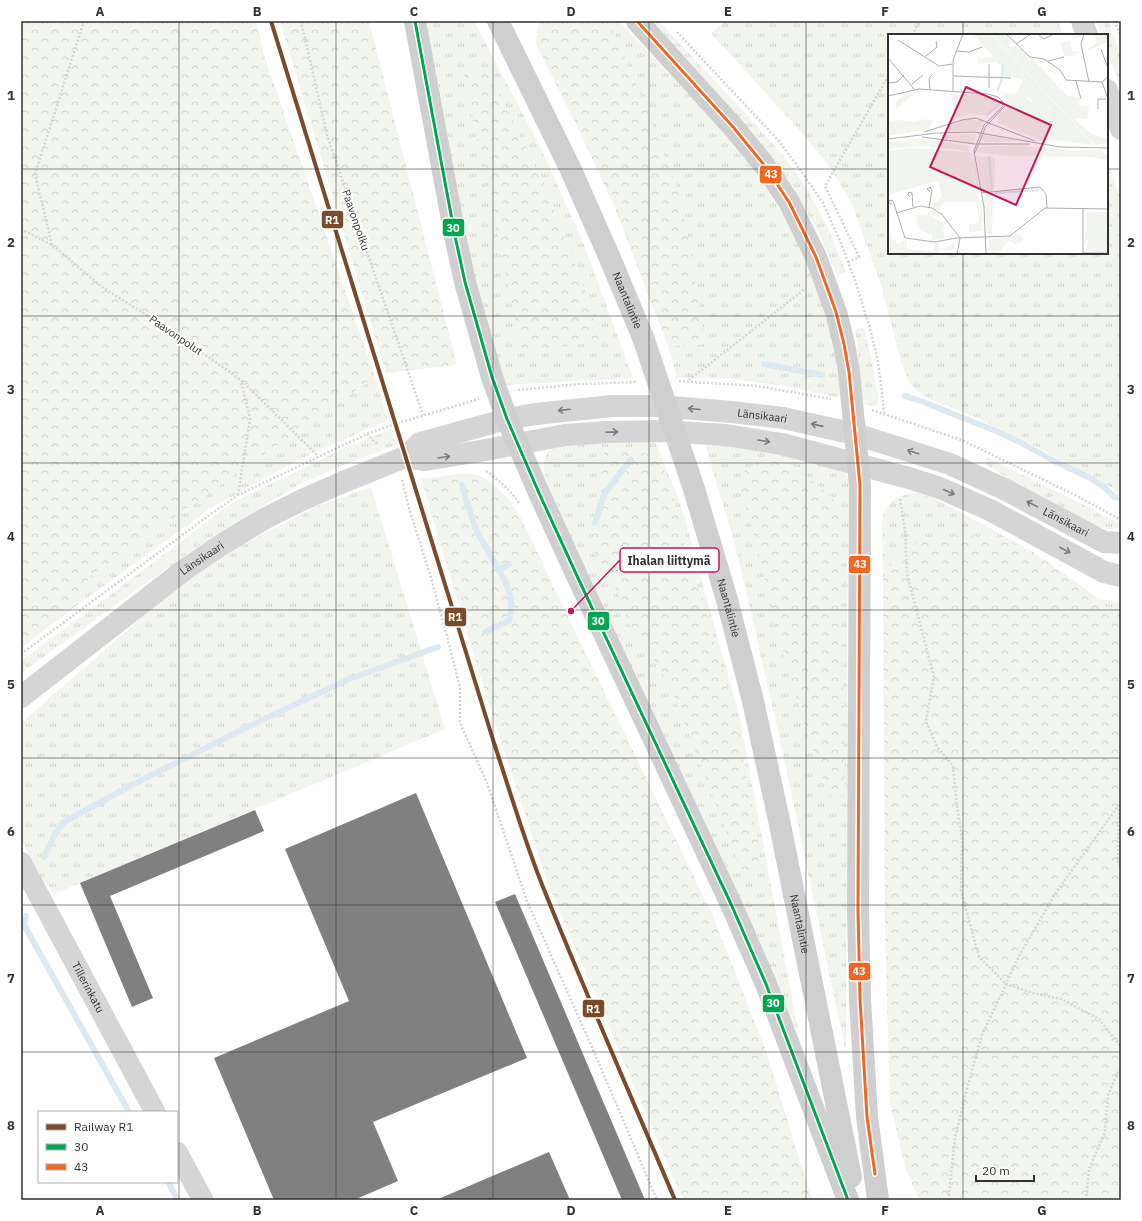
<svg xmlns="http://www.w3.org/2000/svg" width="1142" height="1221" font-family="'IBM Plex Sans',sans-serif">
	<style>
		.grass { fill: url(#grass-tufts); fill-rule: evenodd }
		.forest { fill: url(#forest-crowns) }
		.lines { fill: none; stroke-linecap: round; stroke-linejoin: round }
		.stream { stroke: #dde9f1; stroke-width: 6 }
		.building { fill: #808080 }
		.path { stroke: #d5d5d5; stroke-width: 2.5; stroke-dasharray: 2 2; stroke-linecap: butt }
		.minor { stroke: #d5d5d5; stroke-width: 21 }
		.tertiary { stroke: #d5d5d5; stroke-width: 22 }
		.secondary { stroke: #cfcfcf; stroke-width: 22 }
		.bus-1-casing { stroke: #fff; stroke-width: 6 }
		.bus-2-casing { stroke: #fff; stroke-width: 6 }
		.bus-1 { stroke: #00a651; stroke-width: 3 }
		.bus-2 { stroke: #f26522; stroke-width: 3 }
		.rail-1-casing { stroke: #fff; stroke-width: 7 }
		.rail-1 { stroke: #7a4b2a; stroke-width: 4 }
		.oneway { stroke: #7b7b7b }
		.grid { fill: none; stroke: #313131; stroke-width: 1; stroke-opacity: 0.55 }
		.labels { text-anchor: middle; dominant-baseline: central; stroke-width: 4; stroke-linejoin: round; paint-order: stroke }
		.street-label { font-size: 11px; fill: #313131; stroke: #fff }
		.inset-river { fill: none; stroke: #dde9f1; stroke-width: 2 }
		.inset-road { fill: none; stroke: #adadad; stroke-width: 1 }
		.view { fill: #c2185b; fill-opacity: 0.15; stroke: #c2185b; stroke-width: 2 }
		.inset-edge { fill: none; stroke: #313131; stroke-width: 2 }
		.leader { fill: none; stroke: #c2185b; stroke-width: 1.5 }
		.callout-dot { fill: #c2185b; stroke: #fff; stroke-width: 1.5 }
		.callout { fill: #fff; stroke: #c2185b; stroke-width: 1.5 }
		.callout-label { font-size: 12px; text-anchor: middle; font-weight: bold; fill: #313131 }
		.line-badge { stroke: #fff; stroke-width: 1.5 }
		.badge-label { font-size: 11px; text-anchor: middle; font-weight: bold; fill: #fff }
		.neatline { fill: none; stroke: #313131; stroke-width: 1.5 }
		.grid-label { font-size: 13px; text-anchor: middle; font-weight: bold; fill: #313131 }
	</style>
	<defs>
		<pattern id="grass-tufts" width="24" height="20" patternUnits="userSpaceOnUse"><rect width="24" height="20" fill="#f1f5ee"/><path d="M3 7l-1-3M5 7V3M7 7l1-3M15 17l-1-3M17 17v-4M19 17l1-3" fill="none" stroke="#cfd2cd"/></pattern>
		<pattern id="forest-crowns" width="20" height="18" patternUnits="userSpaceOnUse"><rect width="20" height="18" fill="#f1f5ee"/><path d="M2 6a3 3 0 1 1 6 0M12 15a3 3 0 1 1 6 0" fill="none" stroke="#cfd2cd"/></pattern>
	</defs>
	<rect width="100%" height="100%" fill="#fff"/>
	<g class="grass">
		<path d="M424 21H474L540 146 585 247 633 378 504 385 476 287ZM544 184 588 298 600 340Z"/>
		<path d="M609 21H619L718 125 747 159 778 207 802 253 819 294 833 342 841 394 836 397 785 386 730 379 677 378 668 346 705 344Z"/>
		<path d="M650 21H659C688 52 717 83 746 114 764 135 783 154 799 177 819 207 833 239 846 272L837 275 815 225 787 182Z"/>
		<path d="M726 21H1058L1064 35H889V253H1107V160L1121 200V493L1026 441 979 419 925 397 910 384 901 362 881 285 852 204 829 166 803 134 711 33Z"/>
		<path d="M1096 21H1108L1121 55V88L1107 51V35H1101Z"/>
		<path d="M864 327 871 357 879 402 875 406 864 404 861 395 857 344 855 330Z"/>
		<path d="M375 377 388 420 300 459 211 508 72 609 90 576Z"/>
		<path d="M391 429 396 445 346 464 302 483 228 527 187 554 21 673V661L181 542 219 512 240 499 342 449Z"/>
		<path d="M655 441 681 505 740 719 799 1036 764 952 719 857 547 484C544 473 540 458 551 449 553 447 557 446 560 445Z"/>
		<path d="M705 445C751 443 797 457 841 468L846 473 850 482 847 616 848 824 846 955V1053L782 749 737 552Z"/>
		<path d="M986 457 1118 522 1119 528 1109 529 1092 524 1035 496 985 464Z"/>
		<path d="M371 487 445 729 54 894 40 876 21 841V723L165 597 188 580 234 549 315 507Z"/>
		<path d="M919 493 936 499 1032 551 990 537 883 580 882 523 884 511 893 500 904 495Z"/>
		<path d="M1098 598 1121 603V628Z"/>
	</g>
	<g class="forest">
		<path d="M21 21H256L265 58 375 377 90 576 72 609 21 648Z"/>
		<path d="M280 21H369L457 365 386 373Z"/>
		<path d="M542 21H609L640 93 681 198 705 344 668 346 615 208 573 118 536 44 539 22Z"/>
		<path d="M475 68 488 75 519 133 544 184 588 298 600 341 522 353 464 75Z"/>
		<path d="M611 448 627 449 656 456 667 476 678 515 685 549 695 578 703 599 734 712 760 853 758 869 754 874C746 875 744 873 740 866L668 681 628 623 618 592 601 565 590 543 595 519 604 452Z"/>
		<path d="M773 459 789 462 831 496 839 512 845 787 841 803 837 802 831 796 820 773 786 663 751 524 739 482 747 467 764 460Z"/>
		<path d="M458 474C465 474 474 473 480 476 496 483 512 502 520 516L571 623 712 914 765 1048 812 1200H683L548 884 485 692 421 479Z"/>
		<path d="M961 535 990 537 1032 551 1098 598 1121 628V1200H919L905 1167 890 1103 885 926 883 580 895 557 913 545 936 539Z"/>
	</g>
	<g class="lines">
		<g class="stream">
			<path d="M764 364 822 375"/>
			<path d="M905 396 924 402 958 416 994 430 1022 443 1050 459 1090 478 1104 487 1114 497 1121 498"/>
			<path d="M462 485 467 503 477 532 499 570"/>
			<path d="M595 523 604 495 617 477 631 460"/>
			<path d="M485 632 509 621C515 599 509 589 499 570L509 564"/>
			<path d="M44 857 55 834 64 822 130 786 243 729 349 679 438 647"/>
			<path d="M26 916 24 925 129 1112"/>
			<path d="M168 1182 178 1200"/>
		</g>
	</g>
	<g class="building">
		<path d="M416 793 527 1058 373 1122 398 1181 354 1200H274L214 1058 349 1001 285 849Z"/>
		<path d="M255 810 264 831 110 896 153 998 132 1007 80 883Z"/>
		<path d="M515 894 645 1200H622L495 902Z"/>
		<path d="M549 1152 570 1200H436Z"/>
	</g>
	<g class="lines">
		<g class="path">
			<path d="M301 21 327 135 423 415"/>
			<path d="M1115 21 1121 38"/>
			<path d="M677 32 778 140 801 171 823 203 840 241 855 280 869 325 877 356 882 392 884 413"/>
			<path d="M912 35 920 21"/>
			<path d="M21 229 52 245 102 287 164 326 241 380 318 456"/>
			<path d="M52 245 35 174 84 21"/>
			<path d="M848 262 859 257 825 186 889 75"/>
			<path d="M689 380 806 288"/>
			<path d="M679 381 757 386 831 399"/>
			<path d="M518 390 579 384 636 382"/>
			<path d="M872 410 964 441 1075 495 1121 520"/>
			<path d="M367 434 378 445"/>
			<path d="M486 471C499 480 510 490 519 503"/>
			<path d="M402 480 410 512 430 574 448 640 460 688V723L487 783 527 901 595 1054 657 1200"/>
			<path d="M238 495 250 419 241 381"/>
			<path d="M900 499 905 530 907 574 934 677 926 721 937 747 953 765 957 806 962 839 961 891 979 957 1006 984 1033 993 1061 999 1099 1019 1121 1047"/>
			<path d="M21 654 204 519 238 495 367 434 395 424 479 399"/>
			<path d="M1119 805 1118 863 1121 868"/>
			<path d="M949 1200V1193L955 1138 968 1085 982 1035 1019 956 1057 891 1121 802"/>
			<path d="M1086 1200 1089 1169 1105 1132 1108 1095 1116 1076 1121 1067"/>
		</g>
		<g class="minor">
			<path id="s1" d="M21 862 155 1112"/>
			<path d="M177 1152 203 1200"/>
		</g>
		<g class="tertiary">
			<path d="M1082 21 1087 35"/>
			<path d="M1107 90 1121 129"/>
			<path d="M405 457 425 460 480 451 565 435 608 432 662 431 726 435 782 444 909 478 940 488 990 510 1104 572 1121 576"/>
			<path id="s2" d="M21 697 184 570 224 543 264 519 302 500 336 485 405 457 420 443 507 419 536 414 612 406H658L732 412 783 418 855 434 950 464 1006 490 1104 542 1121 543"/>
		</g>
		<g class="secondary">
			<path d="M415 21 455 236 465 282 492 377 507 419 539 493 578 578 731 904 766 984 848 1200"/>
			<path id="s3" d="M498 21 571 170 612 263 644 340 694 489 727 600 753 701 779 820 851 1177"/>
			<path d="M637 21 734 128 765 166 789 202 816 257 836 312 844 344 849 372 860 485 858 911 860 999 867 1117 878 1200"/>
		</g>
		<g class="bus-1-casing">
			<path id="bus-1" d="M415 21 455 236 465 282 492 377 507 419 539 493 578 578 731 904 766 984 848 1200"/>
		</g>
		<g class="bus-2-casing">
			<path id="bus-2" d="M637 21 734 128 765 166 789 202 816 257 836 312 844 344 849 372 860 485 858 911 860 999 867 1117 875 1174"/>
		</g>
		<use href="#bus-1" class="bus-1"/>
		<use href="#bus-2" class="bus-2"/>
		<g class="rail-1-casing">
			<path id="rail-1" d="M271 21 494 743C510 791 524 840 543 887 585 992 631 1096 675 1200"/>
		</g>
		<use href="#rail-1" class="rail-1"/>
	</g>
	<defs><path id="oneway-shaft" d="M-6 0H5M1.5-3L5.5 0L1.5 3" fill="none" stroke-width="1.6" stroke-linecap="round" stroke-linejoin="round"/></defs>
	<g class="oneway">
		<use href="#oneway-shaft" transform="translate(694 409) rotate(-175)"/>
		<use href="#oneway-shaft" transform="translate(564 410) rotate(173)"/>
		<use href="#oneway-shaft" transform="translate(817 425) rotate(-167)"/>
		<use href="#oneway-shaft" transform="translate(612 432) rotate(-2)"/>
		<use href="#oneway-shaft" transform="translate(764 441) rotate(9)"/>
		<use href="#oneway-shaft" transform="translate(913 452) rotate(-162)"/>
		<use href="#oneway-shaft" transform="translate(444 457) rotate(-9)"/>
		<use href="#oneway-shaft" transform="translate(949 492) rotate(24)"/>
		<use href="#oneway-shaft" transform="translate(1032 504) rotate(-152)"/>
		<use href="#oneway-shaft" transform="translate(1065 550) rotate(28)"/>
	</g>
	<path class="grid" d="M179 21V1200M336 21V1200M493 21V1200M649 21V1200M806 21V1200M963 21V35M21 169H889M1107 169H1121M963 253V1200M21 316H1121M21 463H1121M21 610H1121M21 758H1121M21 905H1121M21 1052H1121"/>
	<g class="labels">
		<g class="street-label">
			<text transform="translate(356 220) rotate(71)">Paavonpolku</text>
			<text stroke="none"><textPath href="#s3" startOffset="308">Naantalintie</textPath></text>
			<text transform="translate(176 335) rotate(34)">Paavonpolut</text>
			<text stroke="none"><textPath href="#s2" startOffset="823">Länsikaari</textPath></text>
			<text stroke="none"><textPath href="#s2" startOffset="1147">Länsikaari</textPath></text>
			<text stroke="none"><textPath href="#s2" startOffset="228">Länsikaari</textPath></text>
			<text stroke="none"><textPath href="#s3" startOffset="632">Naantalintie</textPath></text>
			<text stroke="none"><textPath href="#s3" startOffset="956">Naantalintie</textPath></text>
			<text stroke="none"><textPath href="#s1" startOffset="142">Tillerinkatu</textPath></text>
		</g>
	</g>
	<g transform="translate(888 34)">
		<rect width="220" height="220" fill="#fff"/>
		<path d="M85 0H103L206 111 160 105 171 106 178 92 166 86 118 75 120 65 111 57 124 60 133 59 146 70 141 67 138 71 163 75 155 65 147 66 146 60 130 39 127 43H113V32L109 28 90 30V25L105 22ZM104 0H117L123 7 122 13 128 12 146 26 170 53 173 47 171 54 178 62 181 71 191 72 183 67 181 62 192 63 191 72H201L199 85 188 84V87L206 101 220 105V109L208 111 202 106ZM206 0H220V8L196 18 209 9ZM183 7 184 17 195 18 177 23 172 9ZM63 60 99 61 112 69 98 81 83 80 67 84ZM81 85 96 87 90 97 61 91ZM69 100H88L85 110 45 102ZM72 101H85L83 107 62 102ZM80 118 84 119V130L86 119 95 179 96 185 95 199V175ZM88 122 107 124 106 157 97 158 94 155ZM105 159 104 201 99 199 95 162ZM198 178H220V182L197 209ZM30 183H44L53 191 58 187 59 188 54 193 57 205 44 206V201L33 197 29 190ZM130 200 136 205 132 209 130 208 127 211 121 206 110 220H101V206Z" fill="#f1f5ee" fill-rule="evenodd"/>
		<path d="M128 12 146 26 170 52 173 47 171 54 191 72 190 77H184L181 71 176 70 165 58 127 17ZM130 39 147 58V66L155 65 163 77 138 71 141 67 146 69 143 65 129 58 135 46 127 43ZM27 56 36 58H29L8 75V68L17 59ZM121 74 171 86 184 96 186 103 177 107 152 106 110 89 111 80ZM35 85 46 87 40 95 0 102V89L9 86 27 88ZM61 91H77L88 94 87 97H62ZM72 101H85L83 107 62 103ZM95 101 126 106 127 107 99 108 93 105ZM39 104 49 107 82 112 80 117 33 112 0 115V108ZM128 111 185 117 212 116 220 122V127L204 123 121 122 89 118 93 113ZM21 114 80 118 94 178V197L81 198V190L91 189 89 168H56L51 177 44 172 54 163 50 147 0 161V117ZM41 175 48 178 44 184 56 188V196L28 184 29 181H39ZM0 188 4 207 8 206 9 210 17 206 19 207V215L46 217 47 209H50L51 215 63 213 62 209 65 208 68 216H55L50 217 51 220H0Z" fill="#f1f5ee"/>
		<path d="M220 179V218L198 217 200 205Z" fill="#f1f5ee"/>
		<path class="inset-river" d="M114 43 115 30M109 57 114 45M98 82 112 70 106 63M101 122 104 156M107 159 151 156"/>
		<path class="inset-road" d="M118 0 142 23 156 25 172 36 178 46 214 48 220 43M150 0 156 5 164 1M196 0 193 10 201 48M10 6 51 32 65 30M128 10 143 0M213 15 220 34M68 17 81 18 94 13M38 22 49 13 48 7M0 24 26 55M160 27 176 23M65 42 123 44M188 47 193 65M214 48 220 65M1 49 9 48 16 41M24 50 35 41M101 54V30M42 55 41 44 44 41M65 57V26L75 0M0 62 31 55 100 60 110 63 118 71 98 92 87 119M210 75V65H218M36 98 74 86 88 84 147 107M34 103 87 110H142M0 105 49 99 86 98 172 113 220 114M93 159 152 153 158 160 159 174M22 163 20 161 21 158 24 159 25 173M4 170 0 169 2 166 5 167 17 204 47 208 68 204 122 202 157 174 220 175M41 174 44 156 42 153 39 155 42 158M8 179 32 172 44 174 53 180M53 179 72 204M195 219H220M69 220 72 204M98 220 96 173 86 117 96 91 115 72 113 66M195 220V175"/>
		<path class="view" d="M78 53 163 91 128 171 42 133Z"/>
		<rect width="220" height="220" class="inset-edge"/>
	</g>
	<path class="leader" d="M571 611L620 560"/>
	<circle class="callout-dot" cx="571" cy="611" r="4"/>
	<rect class="callout" x="620" y="548" width="99" height="24" rx="4"/>
	<g class="callout-label">
		<text x="669" y="565">Ihalan liittymä</text>
	</g>
	<g class="line-badge">
		<rect x="759" y="165" width="23" height="19" rx="4" fill="#f26522"/>
		<rect x="321" y="210" width="23" height="19" rx="4" fill="#7a4b2a"/>
		<rect x="442" y="218" width="23" height="19" rx="4" fill="#00a651"/>
		<rect x="848" y="555" width="23" height="19" rx="4" fill="#f26522"/>
		<rect x="444" y="607" width="23" height="20" rx="4" fill="#7a4b2a"/>
		<rect x="587" y="611" width="23" height="20" rx="4" fill="#00a651"/>
		<rect x="848" y="962" width="23" height="19" rx="4" fill="#f26522"/>
		<rect x="762" y="994" width="23" height="19" rx="4" fill="#00a651"/>
		<rect x="582" y="999" width="23" height="19" rx="4" fill="#7a4b2a"/>
	</g>
	<g class="badge-label">
		<text x="771" y="178">43</text>
		<text x="332" y="224">R1</text>
		<text x="453" y="232">30</text>
		<text x="860" y="568">43</text>
		<text x="455" y="621">R1</text>
		<text x="598" y="625">30</text>
		<text x="859" y="975">43</text>
		<text x="773" y="1007">30</text>
		<text x="593" y="1013">R1</text>
	</g>
	<rect width="1142" height="1221" fill="none" stroke="#ffffff" stroke-width="44"/>
	<rect x="38" y="1111" width="140" height="72" fill="#ffffff" stroke="#adadad"/>
	<rect x="46" y="1124" width="20" height="6" fill="#7a4b2a" stroke="#adadad"/>
	<text x="74" y="1131" font-size="12" fill="#313131">Railway R1</text>
	<rect x="46" y="1144" width="20" height="6" fill="#00a651" stroke="#adadad"/>
	<text x="74" y="1151" font-size="12" fill="#313131">30</text>
	<rect x="46" y="1164" width="20" height="6" fill="#f26522" stroke="#adadad"/>
	<text x="74" y="1171" font-size="12" fill="#313131">43</text>
	<path d="M976 1175v6h58v-6" fill="none" stroke="#313131" stroke-width="2"/>
	<text x="982" y="1175" font-size="12" fill="#313131" stroke="#ffffff" stroke-width="3" paint-order="stroke">20 m</text>
	<rect x="22" y="22" width="1098" height="1177" class="neatline"/>
	<g class="grid-label">
		<text x="100" y="16">A</text>
		<text x="257" y="16">B</text>
		<text x="414" y="16">C</text>
		<text x="571" y="16">D</text>
		<text x="728" y="16">E</text>
		<text x="885" y="16">F</text>
		<text x="1042" y="16">G</text>
		<text x="11" y="100">1</text>
		<text x="1131" y="100">1</text>
		<text x="11" y="247">2</text>
		<text x="1131" y="247">2</text>
		<text x="11" y="394">3</text>
		<text x="1131" y="394">3</text>
		<text x="11" y="541">4</text>
		<text x="1131" y="541">4</text>
		<text x="11" y="689">5</text>
		<text x="1131" y="689">5</text>
		<text x="11" y="836">6</text>
		<text x="1131" y="836">6</text>
		<text x="11" y="983">7</text>
		<text x="1131" y="983">7</text>
		<text x="11" y="1130">8</text>
		<text x="1131" y="1130">8</text>
		<text x="100" y="1215">A</text>
		<text x="257" y="1215">B</text>
		<text x="414" y="1215">C</text>
		<text x="571" y="1215">D</text>
		<text x="728" y="1215">E</text>
		<text x="885" y="1215">F</text>
		<text x="1042" y="1215">G</text>
	</g>
</svg>
